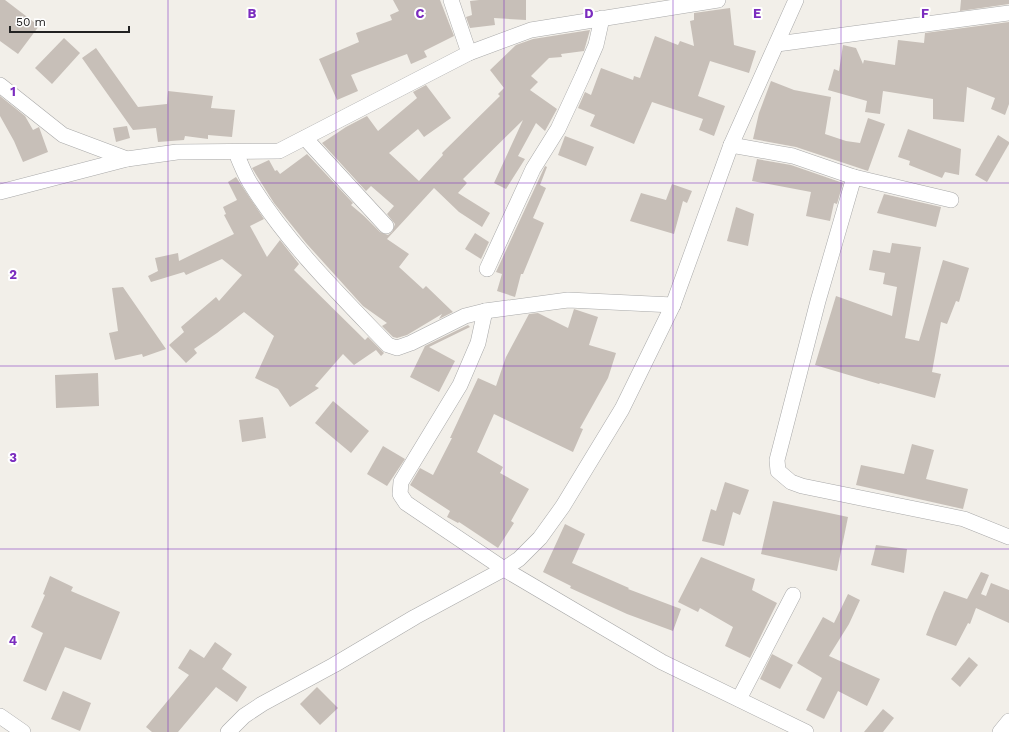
<svg xmlns="http://www.w3.org/2000/svg" width="1009" height="732" font-family="'Work Sans',sans-serif">
	<style>
		.building { fill: #c7bfb8 }
		.lines { fill: none; stroke-linecap: round; stroke-linejoin: round }
		.minor-casing { stroke: #a9a9a9; stroke-width: 16 }
		.minor { stroke: #fff; stroke-width: 15 }
		.grid { fill: none; stroke: #7b2cbf; stroke-width: 1; stroke-opacity: 0.55 }
		.grid-label { font-size: 13px; text-anchor: middle; font-weight: bold; fill: #7b2cbf; stroke: #fff; stroke-width: 4; stroke-linejoin: round; paint-order: stroke }
	</style>
	<rect width="100%" height="100%" fill="#f2efe9"/>
	<g class="building">
		<path d="M0 0H5L39 26 18 54 0 41Z"/>
		<path d="M393 0H440L454 36 424 51 427 57 411 64 407 54 351 75 358 91 337 100 319 59 359 42 356 33 392 20 390 15 399 11Z"/>
		<path d="M479 0H526V20L494 18 495 25 470 28 466 17 472 15 470 1Z"/>
		<path d="M961 0H1009V4L960 11Z"/>
		<path d="M730 8 734 45 756 51 749 73 710 61 698 96 725 106 714 136 699 130 703 119 652 102 634 144 590 126 595 115 578 108 585 92 591 95 601 68 633 80 634 76 640 78 655 36 678 45 680 41 694 46 690 21 694 20V13Z"/>
		<path d="M1009 22V104L1005 115 991 109 995 98 967 87 964 122 933 119V99L883 91 880 114 865 112 867 101 828 90 834 69 839 71 843 45 856 48 863 64 864 60 895 65 898 40 924 43 925 33Z"/>
		<path d="M590 30 584 51 561 54 562 57 549 58 531 76 538 82 530 90 557 109 545 131 536 123 518 156 525 159 506 189 494 183 523 120 463 179 467 183 458 193 490 213 482 227 459 212 434 188 387 239 409 254 399 267 423 289 426 286 453 312 439 319 442 314 407 335 397 338 393 337 382 326 387 323 363 306 306 243 274 203 252 168 269 160 275 171 277 170 280 174 307 154 353 203 351 205 364 216 380 232 388 235 392 232 395 224 387 214 394 206 371 186 366 191 322 143 346 127 367 116 378 131 417 98 413 92 426 85 451 118 424 137 418 129 389 153 419 181 443 155 442 153 500 96 498 94 504 88 490 70 516 45 533 39Z"/>
		<path d="M64 38 80 53 52 84 35 68Z"/>
		<path d="M96 48 138 107 167 104 168 91 213 96 211 108 235 110 232 137 208 135V139L185 136 184 140 158 142 156 128 133 130 82 58Z"/>
		<path d="M771 81 794 90 831 97 825 134 846 141 860 143 868 118 885 124 868 171 796 147 753 139 759 113Z"/>
		<path d="M0 96 25 116 33 130 39 127 48 152 23 162 14 141 0 116Z"/>
		<path d="M127 126 130 138 116 142 113 128Z"/>
		<path d="M908 129 961 149 959 175 945 172 942 178 909 165 910 161 898 157Z"/>
		<path d="M998 135 1009 142V144L987 182 975 175Z"/>
		<path d="M565 136 594 147 586 166 558 155Z"/>
		<path d="M757 159 791 165 843 183 837 204 834 203 830 221 806 216 811 192 752 181Z"/>
		<path d="M545 166 547 167 540 185 546 188 533 218 544 223 523 274H521L515 297 497 291 502 274 496 272Z"/>
		<path d="M236 177 264 219 250 226 267 257 280 240 299 264 294 270 365 340 368 337 384 353 381 356 376 350 354 365 343 354 315 386 319 388 290 407 278 389 255 378 274 336 244 312 217 333 194 349 197 353 186 363 169 345 184 332 181 327 216 297 219 301 242 275 222 259 186 275 184 272 151 282 148 276 158 271 155 258 178 253 179 261 234 234 224 215 226 214 223 207 237 200 228 182Z"/>
		<path d="M672 184 692 191 687 203 683 201 674 234 630 221 641 193 666 200Z"/>
		<path d="M884 194 941 207 936 227 877 213Z"/>
		<path d="M736 207 754 214 748 246 727 241Z"/>
		<path d="M475 233 489 242 481 259 465 249Z"/>
		<path d="M892 243 921 247 905 338 919 341 943 260 969 268 959 302 956 301 947 324 941 322 932 372 941 374 935 398 880 383 879 384 815 365 836 296 892 316 897 287 883 284 885 273 869 270 873 250 890 253Z"/>
		<path d="M123 287 166 349 143 357 142 354 115 360 109 333 118 331 112 288Z"/>
		<path d="M574 309 598 317 589 345 616 353 608 378 580 428 583 429 573 452 494 414 477 452 503 467 500 473 529 489 511 521 514 523 498 548 459 522 458 523 447 517 450 511 410 485 420 468 433 475 452 438H450L478 378 496 386 506 357 529 314 538 313 568 328Z"/>
		<path d="M468 325 470 327 429 347 455 361 439 392 410 377 425 346Z"/>
		<path d="M98 373 99 406 56 408 55 375Z"/>
		<path d="M333 401 369 431 351 453 315 423Z"/>
		<path d="M263 417 266 438 242 442 239 420Z"/>
		<path d="M912 444 934 450 926 479 968 489 963 509 856 485 861 465 904 474Z"/>
		<path d="M383 446 405 459 387 486 367 474Z"/>
		<path d="M725 482 749 490 740 515 733 512 724 546 702 541 711 509 716 511Z"/>
		<path d="M773 501 848 517 837 571 761 554Z"/>
		<path d="M565 524 585 534 572 563 629 588 628 589 681 609 673 631 627 614 570 588 571 586 543 572Z"/>
		<path d="M876 545 907 549 904 573 871 565Z"/>
		<path d="M701 557 755 579 752 590 777 603 750 658 725 646 733 627 700 608 698 612 678 602Z"/>
		<path d="M981 572 989 575 981 594 986 596 991 583 1009 590V623L976 608 970 624 968 623 956 646 926 635 934 614 944 591 967 599Z"/>
		<path d="M50 576 73 587 71 591 120 612 101 660 65 647 46 691 23 681 43 633 31 627 45 595 43 594Z"/>
		<path d="M848 594 860 600 849 624 829 656 880 679 867 706 838 691 824 719 806 710 822 678 797 663 823 617 834 623Z"/>
		<path d="M215 642 232 654 222 669 247 687 237 702 216 687 178 732H152L146 727 189 675 178 668 190 649 204 658Z"/>
		<path d="M772 654 793 665 780 689 760 679Z"/>
		<path d="M969 657 978 665 960 687 951 679Z"/>
		<path d="M317 687 338 708 320 725 300 704Z"/>
		<path d="M63 691 91 703 80 731 51 719Z"/>
		<path d="M883 709 894 718 883 732H864Z"/>
	</g>
	<g class="lines">
		<g class="minor-casing">
			<g id="minor">
				<path d="M451 0 469 53"/>
				<path d="M777 44 1009 13"/>
				<path d="M0 85 63 135 127 159"/>
				<path d="M305 138 386 226"/>
				<path d="M731 145 793 156 854 177 951 200"/>
				<path d="M236 153C241 164 245 176 252 186 289 245 340 295 388 345L397 348 411 343 465 316 485 311 568 300 673 305"/>
				<path d="M854 177 818 301 777 460 778 471 791 482 802 486 964 519 1009 537"/>
				<path d="M0 192 127 159 177 152 279 151 469 53 531 30 718 0"/>
				<path d="M487 269 533 169 558 129 583 75 596 45 602 18"/>
				<path d="M485 311 478 343 460 385 401 482 400 494 406 503 504 569 662 662 806 732"/>
				<path d="M739 699 793 595"/>
				<path d="M0 716 23 732"/>
				<path d="M228 732 244 716 262 704 334 665 415 617 504 569 519 559 540 538 563 506 622 409 673 305 731 145 796 0"/>
				<path d="M1000 732 1009 721"/>
			</g>
		</g>
		<use href="#minor" class="minor"/>
	</g>
	<path class="grid" d="M168 0V732M336 0V732M504 0V732M673 0V732M841 0V732M0 183H1009M0 366H1009M0 549H1009"/>
	<g class="grid-label">
		<text x="252" y="18">B</text>
		<text x="420" y="18">C</text>
		<text x="589" y="18">D</text>
		<text x="757" y="18">E</text>
		<text x="925" y="18">F</text>
		<text x="13" y="96">1</text>
		<text x="13" y="279">2</text>
		<text x="13" y="462">3</text>
		<text x="13" y="645">4</text>
	</g>
	<path d="M10 26v6h119v-6" fill="none" stroke="#222222" stroke-width="2"/>
	<text x="16" y="26" font-size="12" fill="#222222" stroke="#ffffff" stroke-width="3" paint-order="stroke">50 m</text>
</svg>
